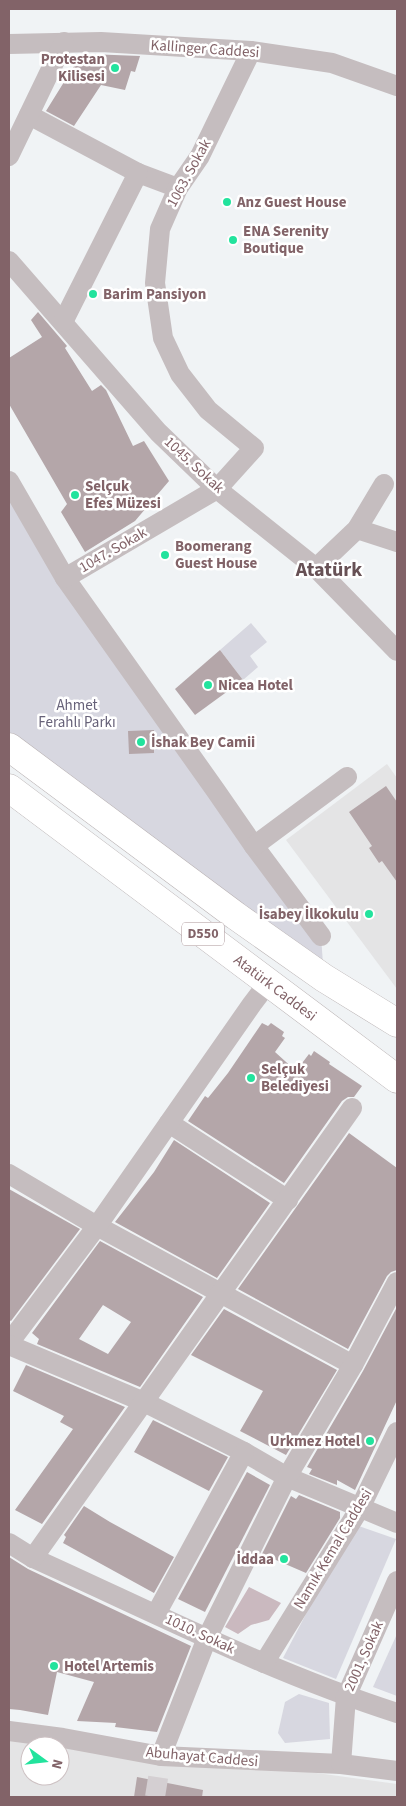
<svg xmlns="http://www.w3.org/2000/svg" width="406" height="1806" font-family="'Source Sans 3',sans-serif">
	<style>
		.built { fill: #e4e4e5; fill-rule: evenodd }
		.green { fill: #d7d7e0 }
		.water { fill: #cab9bf }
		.building { fill: #b4a6a9; fill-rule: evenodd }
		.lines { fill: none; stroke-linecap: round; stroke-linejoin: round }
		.street-tunnel { stroke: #d4cfd2; stroke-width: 20; stroke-dasharray: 20 10; stroke-linecap: butt }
		.highway-casing { stroke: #b8b1b2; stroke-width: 29 }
		.street { stroke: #c5bdbf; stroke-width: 20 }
		.highway { stroke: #fff; stroke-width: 28 }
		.poi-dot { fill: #22e39d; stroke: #fff; stroke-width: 2 }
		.labels { text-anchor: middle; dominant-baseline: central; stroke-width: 5; stroke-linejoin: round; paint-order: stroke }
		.shield { fill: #fff; stroke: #a89295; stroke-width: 1 }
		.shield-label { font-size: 14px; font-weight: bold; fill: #826368 }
		.street-label { font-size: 15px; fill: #826368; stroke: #fff }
		.poi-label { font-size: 15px; font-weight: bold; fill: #826368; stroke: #fff; text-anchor: start }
		.park-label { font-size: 15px; fill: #676279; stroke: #fff }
		.district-label { font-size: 20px; font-weight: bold; fill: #675155; stroke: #fff }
	</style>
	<rect width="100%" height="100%" fill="#f0f3f5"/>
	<g class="built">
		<path d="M387 764 397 778V989L286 840Z"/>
		<path d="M9 1731 397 1784V1797H9ZM30 1746H60V1776H30Z"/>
	</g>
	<g class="green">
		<path d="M9 481 321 936 324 978 9 747Z"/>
		<path d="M251 623 267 642 250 656 258 667 243 680 220 650Z"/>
		<path d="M353 1524 396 1539 336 1679 283 1658Z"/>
		<path d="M397 1634V1696L373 1687Z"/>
		<path d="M299 1694 329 1703 330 1739 285 1743 278 1733 285 1702Z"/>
	</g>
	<path class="water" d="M249 1587 281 1603 269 1620 251 1625 238 1634 225 1627Z"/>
	<g class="building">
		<path d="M88 54 140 56 135 72 131 71 125 90 101 85 74 126 46 111 74 66 83 65Z"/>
		<path d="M38 312 67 346 65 348 92 391 101 385 106 390 133 446 144 441 169 481 135 521 85 552 61 512 67 504 9 404V358L42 337 31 320Z"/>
		<path d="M220 650 243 680 195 715 175 689Z"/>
		<path d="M154 730V753L129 754 128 731Z"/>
		<path d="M386 786 397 802V882L382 861 379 863 369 848 372 846 349 812Z"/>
		<path d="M262 1023 268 1026 271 1023 284 1032 282 1036 285 1038 275 1052 296 1071 309 1054 311 1056 314 1051 330 1062 329 1064 362 1086 354 1097H348L342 1101 284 1183 188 1121 205 1096 208 1098 228 1073Z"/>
		<path d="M349 1133 397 1168V1270L391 1272 387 1276 348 1349 238 1289Z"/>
		<path d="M174 1140 270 1203 217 1278 115 1222 154 1172Z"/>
		<path d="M9 1189 80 1229 11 1321 9 1320Z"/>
		<path d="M100 1241 203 1297 140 1387 37 1344 39 1339 32 1333ZM103 1305 131 1322 108 1354 79 1339Z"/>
		<path d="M397 1307V1400L355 1490 337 1480V1485L309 1474 312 1469 307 1467 363 1371Z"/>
		<path d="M224 1309 337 1370 286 1455 240 1431 263 1391 191 1355Z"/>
		<path d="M26 1365 125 1407 42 1524 15 1510 73 1429 60 1422 64 1416 13 1391Z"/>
		<path d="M153 1420 228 1457 209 1491 134 1452Z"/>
		<path d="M247 1472 270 1485 205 1612 178 1599Z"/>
		<path d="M299 1495 340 1512V1518L306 1573 262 1554 291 1496 296 1499Z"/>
		<path d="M84 1506 110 1522 174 1557 154 1593 63 1543 66 1537 64 1535Z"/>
		<path d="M9 1557 28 1569 191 1646 157 1732 115 1727 116 1723 77 1721 94 1682 57 1672 48 1715 20 1710 9 1709Z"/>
		<path d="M137 1777 203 1790 202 1797H134Z"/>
	</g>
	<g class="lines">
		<path class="street-tunnel" d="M155 1797 159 1772"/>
		<g class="highway-casing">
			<g id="highway">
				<path d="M9 747 236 916 324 978 397 1023"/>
				<path d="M9 788 397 1079"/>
			</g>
		</g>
		<g class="street">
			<path d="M9 44 101 42 251 51 332 63 397 86"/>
			<path d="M29 115 138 173 178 188"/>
			<path d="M9 156 64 42"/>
			<path d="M9 261 158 432 217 489 316 568 397 651"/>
			<path d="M63 322 138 173"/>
			<path d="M9 481 65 578 216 791 254 846 321 936"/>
			<path d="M357 529 397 542"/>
			<path d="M316 568 357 529 384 484"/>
			<path d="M65 578 217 489 254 448 208 410 180 374 163 338 155 283 160 229 178 188 200 156 251 51"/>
			<path d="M254 846 347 777"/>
			<path d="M169 1123 288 1200"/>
			<path d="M9 1174 97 1226 353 1365"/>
			<path d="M9 1343 97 1226 252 1004 268 983"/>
			<path d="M9 1345 144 1402 244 1452 287 1477 397 1523"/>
			<path d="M9 1543 33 1558C153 1612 272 1673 397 1713"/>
			<path d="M33 1558 352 1108"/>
			<path d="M156 1614 244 1452"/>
			<path d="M264 1663 360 1508 397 1432"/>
			<path d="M9 1731 63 1738 161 1756 341 1764 397 1771"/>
			<path d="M161 1756 207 1638 287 1477 353 1365 397 1282"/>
			<path d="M341 1764 346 1697 397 1581"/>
		</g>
		<use href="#highway" class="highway"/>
	</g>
	<g class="poi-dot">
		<circle cx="115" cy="68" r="5"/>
		<circle cx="227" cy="202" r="5"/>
		<circle cx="233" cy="240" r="5"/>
		<circle cx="93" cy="294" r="5"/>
		<circle cx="75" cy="495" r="5"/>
		<circle cx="165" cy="555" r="5"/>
		<circle cx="208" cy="685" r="5"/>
		<circle cx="141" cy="742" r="5"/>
		<circle cx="369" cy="914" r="5"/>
		<circle cx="251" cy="1078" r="5"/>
		<circle cx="370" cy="1441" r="5"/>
		<circle cx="284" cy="1559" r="5"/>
		<circle cx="54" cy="1666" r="5"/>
	</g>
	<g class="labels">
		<rect class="shield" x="182" y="922.5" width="42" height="23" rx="4"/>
		<g class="shield-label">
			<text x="203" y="934">D550</text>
		</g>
		<g class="street-label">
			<text transform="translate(205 49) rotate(4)">Kallinger Caddesi</text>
			<text transform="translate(189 173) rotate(-61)">1063. Sokak</text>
			<text transform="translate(194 465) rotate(43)">1045. Sokak</text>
			<text transform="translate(113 550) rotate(-30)">1047. Sokak</text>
			<text transform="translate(275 988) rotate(37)">Atatürk Caddesi</text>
			<text transform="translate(333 1549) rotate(-59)">Namık Kemal Caddesi</text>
			<text transform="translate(200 1634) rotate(25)">1010. Sokak</text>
			<text transform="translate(364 1656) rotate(-66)">2001, Sokak</text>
			<text transform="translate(202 1757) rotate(5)">Abuhayat Caddesi</text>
		</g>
		<g class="poi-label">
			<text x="105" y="59" text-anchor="end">Protestan<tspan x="105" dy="17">Kilisesi</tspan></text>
			<text x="237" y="202">Anz Guest House</text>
			<text x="243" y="231">ENA Serenity<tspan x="243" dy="17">Boutique</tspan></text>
			<text x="103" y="294">Barim Pansiyon</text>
			<text x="85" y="486">Selçuk<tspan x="85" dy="17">Efes Müzesi</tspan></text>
			<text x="175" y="546">Boomerang<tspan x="175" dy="17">Guest House</tspan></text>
			<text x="218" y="685">Nicea Hotel</text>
			<text x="151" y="742">İshak Bey Camii</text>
			<text x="359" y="914" text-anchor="end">İsabey İlkokulu</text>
			<text x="261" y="1069">Selçuk<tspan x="261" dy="17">Belediyesi</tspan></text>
			<text x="360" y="1441" text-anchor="end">Urkmez Hotel</text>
			<text x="274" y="1559" text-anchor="end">İddaa</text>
			<text x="64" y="1666">Hotel Artemis</text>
		</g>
		<g class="park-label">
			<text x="77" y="705">Ahmet<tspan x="77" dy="17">Ferahlı Parkı</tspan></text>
		</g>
		<g class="district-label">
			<text x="329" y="570">Atatürk</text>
		</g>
	</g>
	<rect width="406" height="1806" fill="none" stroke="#826368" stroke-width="20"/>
	<g transform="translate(45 1761) rotate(105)"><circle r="24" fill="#ffffff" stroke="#cdc1c3"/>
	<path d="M0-4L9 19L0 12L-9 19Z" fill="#22e39d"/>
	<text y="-8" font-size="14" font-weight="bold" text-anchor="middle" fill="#826368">N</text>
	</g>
</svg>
